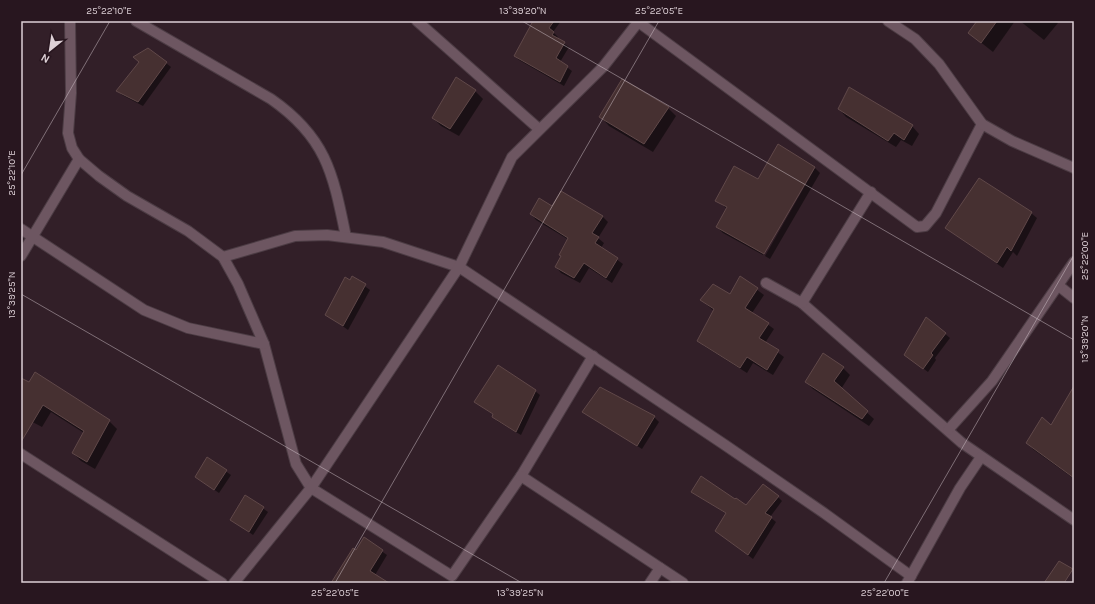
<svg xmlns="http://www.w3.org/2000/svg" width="1095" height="604" font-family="Karla,sans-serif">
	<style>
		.shadow { fill: #0007 }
		.building { fill: #463031; stroke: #604849 }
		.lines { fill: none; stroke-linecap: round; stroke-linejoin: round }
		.minor-casing { stroke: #4c3c44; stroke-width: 12 }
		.minor { stroke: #6d5661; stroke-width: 10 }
		.ticks { fill: none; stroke: #ddd0d6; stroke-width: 1; stroke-opacity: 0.45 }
		.neatline { fill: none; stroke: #ddd0d6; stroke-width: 1.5 }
		.ticks-label { font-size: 10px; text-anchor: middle; fill: #ddd0d6 }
	</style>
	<rect width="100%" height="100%" fill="#321f28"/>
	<g class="shadow">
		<path d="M534 21H561L553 32 558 37 557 39 569 47 560 62 572 71 564 86 519 60 515 56Z"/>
		<path d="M978 21H1015L993 52 969 33Z"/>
		<path d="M1020 21H1057L1058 23 1044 40Z"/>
		<path d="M148 49 171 67 143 106 122 95 118 91Z"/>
		<path d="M475 91 483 99 459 136 441 126 433 118Z"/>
		<path d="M668 108 676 116 653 152 609 126 601 117Z"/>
		<path d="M839 109 912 126 919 134 912 146 901 140 896 147 846 117Z"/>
		<path d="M814 167 763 255 723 233 717 227 727 209 717 200 758 180Z"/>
		<path d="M815 168 820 173 770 259 765 256Z"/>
		<path d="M561 193 603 217 608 222 598 238 604 243 601 248 623 264 612 283 589 268 580 283 561 273 556 267 569 240 536 220 531 214 553 207Z"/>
		<path d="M1031 213 1037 218 1017 256 1013 252 1003 268 947 228Z"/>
		<path d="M352 277 370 290 348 330 326 314Z"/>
		<path d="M740 277 764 295 752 313 774 329 765 343 784 357 773 375 753 363 747 373 704 346 698 340 714 311 701 300 730 295Z"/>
		<path d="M926 318 950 338 935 358 936 360 928 372 905 355Z"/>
		<path d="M843 368 850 375 841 389 874 419 869 426 813 389 806 382Z"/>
		<path d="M21 381 109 421 117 429 95 469 81 461 73 453 84 433 51 412 42 427 21 416Z"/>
		<path d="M600 388 654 417 659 422 642 449 584 412Z"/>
		<path d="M535 391 540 395 521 435 497 421 494 415 475 402Z"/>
		<path d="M1074 400V477L1073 478 1034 450 1027 443 1052 427Z"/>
		<path d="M208 459 231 475 219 493 196 477Z"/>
		<path d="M692 492 735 501 747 506 778 497 782 501 770 517 776 522 753 559 716 531 727 514Z"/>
		<path d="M246 496 268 512 253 535 231 519Z"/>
		<path d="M364 539 387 555 375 575 388 583H332Z"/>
	</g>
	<g class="building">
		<path d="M533 21H554L549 28 554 32 552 35 565 42 556 58 568 66 560 82 514 56Z"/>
		<path d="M977 21H997L981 43 968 33Z"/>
		<path d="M148 48 167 62 138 102 116 91 139 62 133 57Z"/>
		<path d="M456 77 476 90 450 129 432 118Z"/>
		<path d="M622 79 669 107 644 144 599 117Z"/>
		<path d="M849 87 913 125 904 140 894 133 888 141 838 109Z"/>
		<path d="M778 144 815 167 764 254 716 227 727 207 715 201 734 166 758 179Z"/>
		<path d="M979 178 1032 212 1011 251 1007 247 997 263 945 228Z"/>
		<path d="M561 191 603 216 592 233 599 237 595 243 618 258 606 278 584 263 574 278 555 267 561 256 559 255 568 238 530 214 539 198 552 206Z"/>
		<path d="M352 276 366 284 343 326 325 315 345 277 350 280Z"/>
		<path d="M740 276 758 288 745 308 769 323 759 338 779 350 767 370 747 357 740 368 697 341 714 309 700 300 713 284 730 294Z"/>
		<path d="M926 317 946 333 931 353 933 355 923 369 904 355Z"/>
		<path d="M823 353 844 367 834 381 868 411 862 419 805 382Z"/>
		<path d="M498 365 536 390 516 432 492 417 493 414 474 402Z"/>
		<path d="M35 372 110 420 87 462 72 453 84 431 43 405 21 442V378L29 382Z"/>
		<path d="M1074 386V478L1026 443 1042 417 1051 425Z"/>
		<path d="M600 387 655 416 637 446 582 412Z"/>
		<path d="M207 457 227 470 214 490 195 477Z"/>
		<path d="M701 476 735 499 736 498 746 505 763 484 779 496 765 513 772 517 748 555 715 531 726 513 691 492Z"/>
		<path d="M245 495 264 507 249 532 230 520Z"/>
		<path d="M364 537 383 550 370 571 389 583H331L353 548 356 550Z"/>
		<path d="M1059 561 1073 569 1064 583H1044Z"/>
	</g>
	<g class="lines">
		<g class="minor-casing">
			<g id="minor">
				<path d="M70 21 71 93 68 133 72 148 79 159 99 176 127 196 188 231 223 257 238 284 264 344 296 464 311 488 452 576 521 476 593 356"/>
				<path d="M136 21 271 99C327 138 333 174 346 237"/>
				<path d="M417 21 539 129"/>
				<path d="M637 21 917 227 925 226 936 213 982 124"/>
				<path d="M888 21 915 39 939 64 982 124 1012 141 1074 168"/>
				<path d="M21 229 144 310 188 328 264 344"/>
				<path d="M21 256 79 159"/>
				<path d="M223 257 295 236 327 235 383 242 459 267 725 445 824 513 911 576"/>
				<path d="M766 283 802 303 962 443 1074 520"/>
				<path d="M1059 286 1074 298"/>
				<path d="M802 303 871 192"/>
				<path d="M948 430 992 381 1074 262"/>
				<path d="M21 454 222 583"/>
				<path d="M521 476 683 583"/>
				<path d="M234 583 311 488 459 267 512 157 603 67 639 21"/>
				<path d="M650 583 660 568"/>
				<path d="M907 583 960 488 981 457"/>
			</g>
		</g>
		<use href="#minor" class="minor"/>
	</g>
	<path class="ticks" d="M522 21 1074 340M21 175 110 21M21 294 522 583M335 583 659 21M884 583 1074 255"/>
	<rect width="1095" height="604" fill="none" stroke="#28161f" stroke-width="44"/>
	<g transform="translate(50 50) rotate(210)" stroke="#28161f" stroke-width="3" paint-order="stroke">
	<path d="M0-3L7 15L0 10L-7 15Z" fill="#ddd0d6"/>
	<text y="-6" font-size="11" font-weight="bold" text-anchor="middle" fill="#ddd0d6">N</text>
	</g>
	<rect x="22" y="22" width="1051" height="560" class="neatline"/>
	<g class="ticks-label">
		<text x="109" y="14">25°22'10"E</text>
		<text x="523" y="14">13°39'20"N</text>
		<text x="659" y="14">25°22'05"E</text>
		<text transform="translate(11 173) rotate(-90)" y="4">25°22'10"E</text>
		<text transform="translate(1084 256) rotate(-90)" y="4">25°22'00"E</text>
		<text transform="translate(11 295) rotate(-90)" y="4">13°39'25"N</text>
		<text transform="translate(1084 339) rotate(-90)" y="4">13°39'20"N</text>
		<text x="335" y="596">25°22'05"E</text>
		<text x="520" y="596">13°39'25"N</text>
		<text x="885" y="596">25°22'00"E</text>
	</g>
</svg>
